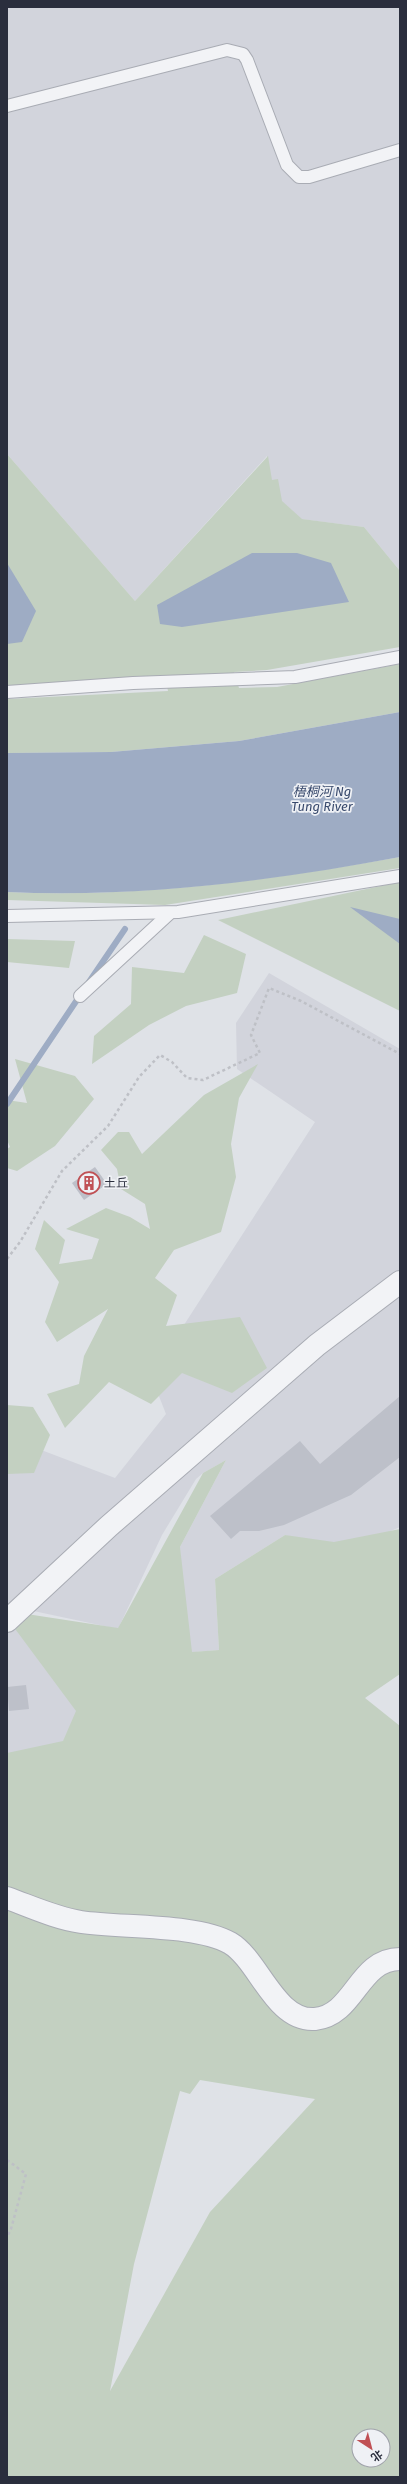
<svg xmlns="http://www.w3.org/2000/svg" width="407" height="2484" font-family="'Fira Sans','Noto Sans SC',sans-serif">
	<style>
		.built { fill: #d2d4dc }
		.green { fill: #c3d0c1; fill-rule: evenodd }
		.water { fill: #9eacc4 }
		.lines { fill: none; stroke-linecap: round; stroke-linejoin: round }
		.stream { stroke: #9eacc4; stroke-width: 6 }
		.building { fill: #bdc0c9 }
		.lane-casing { stroke: #a9acb4; stroke-width: 14 }
		.street-casing { stroke: #a9acb4; stroke-width: 24 }
		.path { stroke: #bec0c6; stroke-width: 2.5; stroke-dasharray: 3 3; stroke-linecap: butt }
		.lane { stroke: #f2f3f6; stroke-width: 12 }
		.street { stroke: #f2f3f6; stroke-width: 22 }
		.labels { text-anchor: middle; dominant-baseline: central; stroke-width: 3.5; stroke-linejoin: round; paint-order: stroke }
		.poi-label { font-size: 12px; fill: #2a2e3d; stroke: #eff1f5; text-anchor: start }
		.water-label { font-size: 13px; font-style: italic; fill: #38496c; stroke: #eff1f5 }
	</style>
	<rect width="100%" height="100%" fill="#dfe2e7"/>
	<g class="built">
		<path d="M7 7H400V571L364 527 277 516 267 456 135 601 7 454Z"/>
		<path d="M269 973 400 1049V1527L340 1553 285 1535 215 1579 219 1650 183 1653 180 1547 226 1460 203 1473 196 1479 162 1535 118 1629 10 1606 77 1711 58 1753 7 1770V1437L115 1478 166 1414 151 1376 315 1122 237 1069 236 1023Z"/>
	</g>
	<g class="green">
		<path d="M7 454 135 601 268 456 272 480 278 479 282 501 302 519 364 527 400 571V647L267 670 234 672 239 688 277 687 400 664V712L239 741 111 752 7 753V699L168 691 165 677 7 687Z"/>
		<path d="M400 857V868L165 905 7 900V892C139 898 270 880 400 857Z"/>
		<path d="M400 882V1011L218 920Z"/>
		<path d="M204 935 246 954 237 993 186 1006 149 1025 92 1064 94 1036 131 1004 132 967 184 973Z"/>
		<path d="M7 939 75 941 69 968 7 962Z"/>
		<path d="M15 1059 75 1076 94 1099 55 1146 17 1171 7 1168V1149L10 1147 7 1140V1100L27 1103Z"/>
		<path d="M258 1064 239 1098 231 1144 236 1177 221 1232 174 1250 155 1278 177 1295 166 1326 240 1317 267 1368 232 1393 182 1373 151 1404 109 1382 65 1428 47 1394 79 1384 84 1356 108 1309 57 1342 45 1322 59 1282 35 1249 44 1220 65 1240 59 1264 92 1259 99 1239 66 1229 106 1208 130 1217 150 1229 145 1204 121 1189 117 1169 101 1150 118 1132H129L142 1154 204 1095Z"/>
		<path d="M7 1405 33 1407 50 1435 34 1473 7 1474Z"/>
		<path d="M226 1460 180 1547 192 1652 219 1650 215 1579 285 1535 334 1542 400 1529V1674L365 1698 400 1726V2477H7V1753L63 1741 76 1711 7 1618V1611L118 1628 203 1473ZM200 2080 315 2099 210 2212 110 2391 134 2264 180 2091 190 2094ZM359 2436H383V2460H359Z"/>
	</g>
	<g class="water">
		<path d="M252 553H297L331 563 349 602 182 627 160 624 157 605Z"/>
		<path d="M7 563 36 611 22 642 7 644Z"/>
		<path d="M400 712V857C271 881 139 898 7 892V753L111 752 239 741Z"/>
		<path d="M350 907 400 919V944Z"/>
	</g>
	<g class="lines">
		<g class="stream">
			<path d="M89 982 125 929"/>
			<path d="M7 1104 81 994"/>
		</g>
	</g>
	<g class="building">
		<path d="M95 1167 107 1184 84 1200 72 1183Z"/>
		<path d="M400 1396V1457L351 1495 284 1525 259 1531H240L231 1539 210 1516 300 1441 320 1464Z"/>
		<path d="M26 1685 29 1709 9 1711 7 1687Z"/>
	</g>
	<g class="lines">
		<g class="lane-casing">
			<g id="lane">
				<path d="M7 106 227 50 243 54 247 60 287 165 299 177H309L400 150"/>
				<path d="M7 692 133 683 295 677 400 657"/>
				<path d="M7 916 178 912 400 876"/>
				<path d="M80 996 170 913"/>
			</g>
		</g>
		<g class="street-casing">
			<g id="street">
				<path d="M7 1621 109 1526 317 1345 400 1282"/>
				<path d="M7 1898C32 1907 55 1918 81 1922 122 1928 197 1924 230 1943 259 1960 275 2022 315 2019 355 2015 358 1959 400 1959"/>
			</g>
		</g>
		<g class="path">
			<path d="M7 1259 20 1242 62 1171 108 1126 139 1077 160 1055 172 1062 187 1078 203 1080 260 1053 251 1035 269 988 301 1001 400 1054"/>
			<path d="M7 2160 26 2174 11 2229 7 2237"/>
		</g>
		<use href="#lane" class="lane"/>
		<use href="#street" class="street"/>
	</g>
	<defs>
		<g id="building-ring" transform="scale(1.15)"><circle r="9.5" fill="#eff1f5" stroke="#c05054" stroke-width="1.5"/><path d="M-4-6H4V6H1V3H-1V6H-4ZM-2.5-4.3h1.7v1.8h-1.7ZM.8-4.3h1.7v1.8H.8ZM-2.5-1h1.7V.8h-1.7ZM.8-1h1.7V.8H.8Z" fill="#c05054"/></g>
	</defs>
	<g fill-rule="evenodd">
		<use href="#building-ring" x="89" y="1183"/>
	</g>
	<g class="labels">
		<g class="poi-label">
			<text x="104" y="1183">土丘</text>
		</g>
		<g class="water-label">
			<text x="322" y="791">梧桐河 Ng<tspan x="322" dy="15">Tung River</tspan></text>
		</g>
	</g>
	<rect width="407" height="2484" fill="none" stroke="#2a2e3d" stroke-width="16"/>
	<g transform="translate(371 2448) rotate(144)"><circle r="19" fill="#eff1f5" stroke="#a0a3ab"/>
	<path d="M0-3L7 15L0 10L-7 15Z" fill="#c05054"/>
	<text y="-6" font-size="11" font-weight="bold" text-anchor="middle" fill="#2a2e3d">北</text>
	</g>
</svg>
